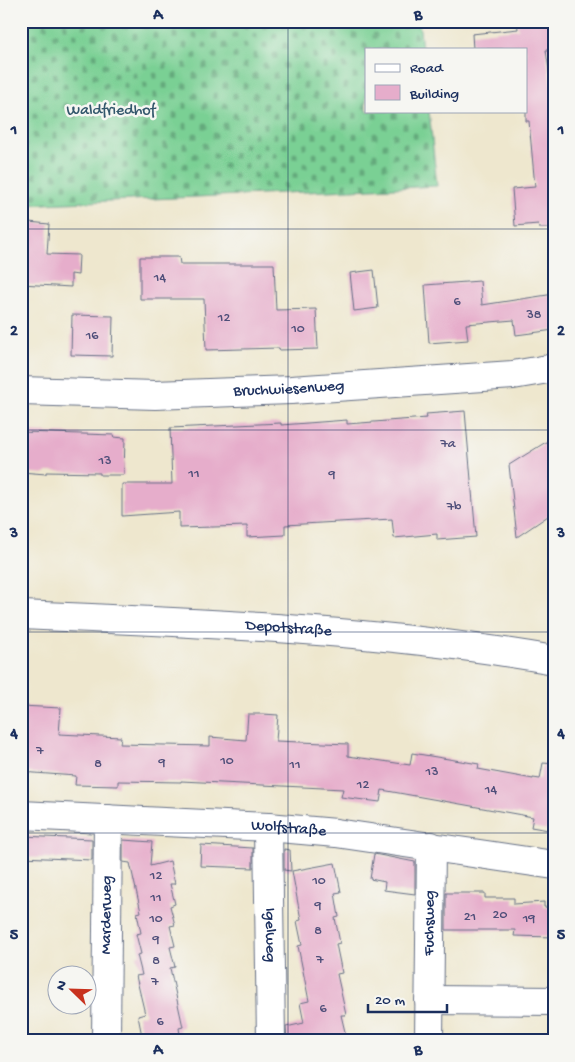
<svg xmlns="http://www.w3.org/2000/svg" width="575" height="1062" font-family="'Gochi Hand',sans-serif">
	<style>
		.cemetery { fill: url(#cemetery-stones); stroke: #4a8079 }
		.building { fill: #e6adcb }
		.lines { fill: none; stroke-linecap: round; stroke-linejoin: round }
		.street-casing { stroke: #656f85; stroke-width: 30 }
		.secondary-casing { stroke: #656f85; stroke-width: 30 }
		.street { stroke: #fff; stroke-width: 28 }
		.secondary { stroke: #fff; stroke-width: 28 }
		.grid { fill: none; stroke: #1b2f5e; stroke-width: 1; stroke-opacity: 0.55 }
		.labels { text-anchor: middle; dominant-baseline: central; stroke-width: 5; stroke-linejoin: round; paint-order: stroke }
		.number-label { font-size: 14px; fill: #4e4e79 }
		.park-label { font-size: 16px; fill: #33576c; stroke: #f6f6f2 }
		.street-label { font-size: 16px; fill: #1b2f5e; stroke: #f6f6f2 }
		.neatline { fill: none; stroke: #1b2f5e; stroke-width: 2 }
		.grid-label { font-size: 16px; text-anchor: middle; font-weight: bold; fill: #1b2f5e }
	</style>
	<defs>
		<pattern id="cemetery-stones" width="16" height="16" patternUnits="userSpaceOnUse" patternTransform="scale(1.25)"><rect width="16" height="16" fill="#7ad094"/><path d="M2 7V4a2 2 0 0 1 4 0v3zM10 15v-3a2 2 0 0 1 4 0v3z" fill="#63a97c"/></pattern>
	</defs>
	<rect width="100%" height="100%" fill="#f6f6f2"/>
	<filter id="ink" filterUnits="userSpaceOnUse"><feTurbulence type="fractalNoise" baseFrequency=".02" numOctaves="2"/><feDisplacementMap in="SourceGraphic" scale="10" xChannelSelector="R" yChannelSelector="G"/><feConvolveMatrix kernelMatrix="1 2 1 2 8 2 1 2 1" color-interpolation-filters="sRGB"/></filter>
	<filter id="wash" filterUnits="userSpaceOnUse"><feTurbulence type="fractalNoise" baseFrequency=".0096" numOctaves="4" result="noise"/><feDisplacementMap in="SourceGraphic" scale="20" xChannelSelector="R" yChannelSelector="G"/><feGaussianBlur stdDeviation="1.12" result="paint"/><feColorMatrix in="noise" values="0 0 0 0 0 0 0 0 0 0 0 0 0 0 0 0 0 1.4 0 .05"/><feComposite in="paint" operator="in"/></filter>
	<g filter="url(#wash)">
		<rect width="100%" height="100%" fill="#eee7ce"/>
		<path class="cemetery" d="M21 21H419L422 49H366V111H429L437 186 21 205Z"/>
		<g id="blocks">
			<g class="building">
				<path d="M517 21H554V49L546 50 552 92 554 91V228H539L538 224 515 226 512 189 535 187 529 121H526V49H473L472 34 518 29Z"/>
				<path d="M29 222 49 224 47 254 79 255 78 275 71 274V287L21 284V234H28Z"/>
				<path d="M140 257H179L180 264H274L276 310 316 309 318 349 279 350V348L206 350 204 299H140Z"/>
				<path d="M374 270 378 308 354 311 350 273Z"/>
				<path d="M480 281 482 305 554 294V330L516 335 514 320 466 324 468 340 429 343 425 285Z"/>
				<path d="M72 315 113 316 112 356 71 355Z"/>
				<path d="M465 411 476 537 437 540V534L394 538 392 519 285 525V535L247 537V526L179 528V512L122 516V484H172L170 428 281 423V425L347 420V424L427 418 426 414Z"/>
				<path d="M21 432 114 435 113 437 125 438 124 475H100V473L46 472V474L21 472Z"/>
				<path d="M554 437V512L517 537 509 465Z"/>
				<path d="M21 706 61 708 59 734 121 737 120 744 210 746V737L246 740 248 714H263L278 715 276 741 348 744V756L410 765 412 753 479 764 478 769 533 779V778L540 779 543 763 554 764V831L531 827 533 817 382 790 380 802 341 797 343 789 181 781V782L118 781V786L75 785 76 776 21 772Z"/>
				<path d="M21 836 92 839V860L21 857Z"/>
				<path d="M123 840 152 842 150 866 170 861 175 884H170L175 904 170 906 175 925 170 926 175 946 170 947 175 967 170 968 183 1027 179 1028 181 1041H143L138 1016 145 1014 136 976 142 975 137 955 141 954 136 934 141 933 137 913 141 912 130 863 123 862Z"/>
				<path d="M201 845 253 848V868L200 866Z"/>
				<path d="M284 849 290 850 291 871 284 870Z"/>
				<path d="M374 854 415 862V894L384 890 385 882 370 879Z"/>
				<path d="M335 863 341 892 335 893 339 917 335 918 340 943 336 944 342 973 337 974 346 1015H341L346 1036 340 1037 341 1041H287L286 1027 304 1023 300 1003 309 1001 298 946 302 945 297 921 301 920 292 871Z"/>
				<path d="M446 893H485V898H514V904L544 902V907L554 908V937L514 936 515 930H446Z"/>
			</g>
		</g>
	</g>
	<g filter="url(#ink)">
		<use href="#blocks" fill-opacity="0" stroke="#656f85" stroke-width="1"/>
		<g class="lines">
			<g class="street-casing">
				<g id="street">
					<path id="s1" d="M21 391 155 395 291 390 513 375 554 368"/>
					<path id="s2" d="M21 815 268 827 336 833 554 865"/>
					<path id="s3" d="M268 827 271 1041"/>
					<path d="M429 1000 554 1001"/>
					<path id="s4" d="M106 1041 108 819"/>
					<path id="s5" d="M429 1041 431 846"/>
				</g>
			</g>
			<g class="secondary-casing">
				<g id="secondary">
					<path id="s6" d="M21 615C199 623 378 629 554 660"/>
				</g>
			</g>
			<use href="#street" class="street"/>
			<use href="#secondary" class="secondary"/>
		</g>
	</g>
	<path class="grid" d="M288 21V1041M21 229H554M21 430H554M21 632H554M21 833H554"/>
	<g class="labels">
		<g class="number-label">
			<text x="160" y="278">14</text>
			<text x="457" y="302">6</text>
			<text x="534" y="315">38</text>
			<text x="224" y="318">12</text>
			<text x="298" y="329">10</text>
			<text x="92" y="336">16</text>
			<text x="448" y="444">7a</text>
			<text x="105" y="461">13</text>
			<text x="194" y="474">11</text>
			<text x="332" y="475">9</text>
			<text x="454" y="507">7b</text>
			<text x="40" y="751">7</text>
			<text x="227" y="761">10</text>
			<text x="162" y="763">9</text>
			<text x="98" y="764">8</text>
			<text x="295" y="765">11</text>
			<text x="432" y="772">13</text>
			<text x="363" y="785">12</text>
			<text x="491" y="790">14</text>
			<text x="156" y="876">12</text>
			<text x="319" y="881">10</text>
			<text x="156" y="898">11</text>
			<text x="318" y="906">9</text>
			<text x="500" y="915">20</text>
			<text x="470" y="917">21</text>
			<text x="156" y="919">10</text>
			<text x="529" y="919">19</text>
			<text x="318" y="931">8</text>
			<text x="156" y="940">9</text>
			<text x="320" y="960">7</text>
			<text x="156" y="961">8</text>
			<text x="155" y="982">7</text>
			<text x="323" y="1009">6</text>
			<text x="160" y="1022">6</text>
		</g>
		<g class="park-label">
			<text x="111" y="111">Waldfriedhof</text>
		</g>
		<g class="street-label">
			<text stroke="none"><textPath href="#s1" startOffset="268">Bruchwiesenweg</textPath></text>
			<text stroke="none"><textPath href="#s6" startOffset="268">Depotstraße</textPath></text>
			<text stroke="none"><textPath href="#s2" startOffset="268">Wolfstraße</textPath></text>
			<text stroke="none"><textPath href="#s4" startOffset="126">Marderweg</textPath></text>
			<text stroke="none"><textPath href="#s5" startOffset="118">Fuchsweg</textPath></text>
			<text stroke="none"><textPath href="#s3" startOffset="108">Igelweg</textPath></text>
		</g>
	</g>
	<rect width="575" height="1062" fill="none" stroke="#f6f6f2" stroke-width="55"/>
	<rect x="365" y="48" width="162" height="65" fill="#f6f6f2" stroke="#9ea6b7"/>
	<rect x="375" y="64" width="25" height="8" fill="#ffffff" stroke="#9ea6b7"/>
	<text x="410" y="72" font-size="15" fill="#1b2f5e">Road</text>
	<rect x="375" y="85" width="25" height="15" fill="#e6adcb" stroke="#9ea6b7"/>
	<text x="410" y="98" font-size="15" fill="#1b2f5e">Building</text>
	<g transform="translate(72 990) rotate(293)"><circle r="24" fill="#f6f6f2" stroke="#9ea6b7"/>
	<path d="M0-4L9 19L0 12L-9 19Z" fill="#c8321e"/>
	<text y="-8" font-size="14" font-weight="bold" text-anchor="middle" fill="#1b2f5e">N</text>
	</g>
	<path d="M368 1004v8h79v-8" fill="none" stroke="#1b2f5e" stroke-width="2.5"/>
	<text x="375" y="1004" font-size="15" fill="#1b2f5e" stroke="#f6f6f2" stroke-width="4" paint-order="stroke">20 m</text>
	<rect x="28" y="28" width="520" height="1006" class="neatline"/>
	<g class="grid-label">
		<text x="158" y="19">A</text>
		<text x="418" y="19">B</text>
		<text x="14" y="134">1</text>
		<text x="561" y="134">1</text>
		<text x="14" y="335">2</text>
		<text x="561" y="335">2</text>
		<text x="14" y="537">3</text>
		<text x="561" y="537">3</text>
		<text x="14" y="738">4</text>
		<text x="561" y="738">4</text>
		<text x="14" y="939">5</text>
		<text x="561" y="939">5</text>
		<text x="158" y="1054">A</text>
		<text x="418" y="1054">B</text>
	</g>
</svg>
